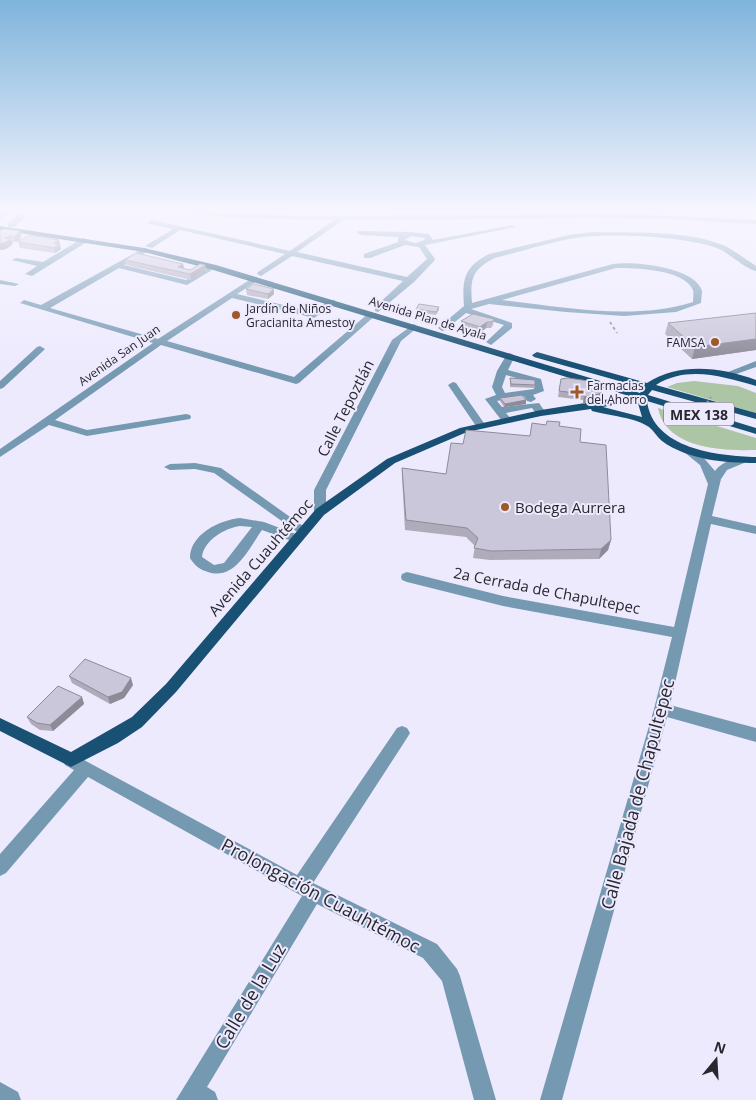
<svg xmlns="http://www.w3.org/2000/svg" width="756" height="1100" font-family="'Open Sans',sans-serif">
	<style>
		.green { fill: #acc5a5 }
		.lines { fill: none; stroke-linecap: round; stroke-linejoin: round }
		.path { stroke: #9996a5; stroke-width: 2; stroke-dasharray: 3 3; stroke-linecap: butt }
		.minor { fill: #7699b2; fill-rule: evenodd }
		.major { fill: #195174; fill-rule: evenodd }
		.path-bridge { stroke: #9996a5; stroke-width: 2; stroke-dasharray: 3 3; stroke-linecap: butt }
		.wall { fill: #afabbb }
		.shaded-wall { fill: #8e8b99 }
		.building { fill: #cbc7da; stroke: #8e8b99 }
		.poi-dot { fill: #9d592a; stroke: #eeeafe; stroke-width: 2 }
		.labels { text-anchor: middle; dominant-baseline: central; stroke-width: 4; stroke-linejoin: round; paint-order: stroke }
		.far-poi-label { font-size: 12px; fill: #29272f; stroke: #eeeafe; text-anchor: start }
		.far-street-label { font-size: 12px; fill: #29272f; stroke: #eeeafe }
		.shield { fill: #eeeafe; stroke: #64626d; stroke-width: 1 }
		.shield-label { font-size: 14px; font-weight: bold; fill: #29272f }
		.street-label { font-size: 15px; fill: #29272f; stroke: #eeeafe }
		.poi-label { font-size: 15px; fill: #29272f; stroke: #eeeafe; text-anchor: start }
		.near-street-label { font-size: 18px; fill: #29272f; stroke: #eeeafe }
	</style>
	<rect width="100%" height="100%" fill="#eeeafe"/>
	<g class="green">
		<path d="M694 381 738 386 756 393V413L667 387 677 383Z"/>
		<path d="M658 408 756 438V450C723 451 666 449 658 408Z"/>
	</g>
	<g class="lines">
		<path class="path" d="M610 322 617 333"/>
		<g class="minor">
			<path d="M5 210H22L25 217 14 227H8V223L17 216V213L13 211 0 219V214Z"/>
			<path d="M174 210 299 216 631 214 756 220V224L673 219 590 218 343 220 297 252 407 277 427 259 419 247 405 245 370 258H364V254L398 242V237L361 235 357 233 358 231 411 232 429 234 433 240 512 225 516 227 425 245 435 259 434 261 414 282 378 312 375 311V307L403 281 292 256 261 276 257 274 258 272 285 254 180 230 152 248 145 246 173 229 149 224 148 222 152 220 290 251 334 220 238 218 177 212ZM411 236 424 238 425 240 415 243 405 240Z"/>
			<path d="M592 232C632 233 686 230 723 245 734 250 745 259 756 266V271C742 267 731 254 717 248 683 236 604 232 569 239 544 244 519 252 495 258 472 269 470 279 472 303L613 264C634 261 695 267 702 291 702 294 701 300 701 303L676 312 624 316 566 312 489 304 471 309 512 323V328L491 345 486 342 504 325 466 313 445 330 442 331 438 328 464 306C462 279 464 267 489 254L569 235ZM616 268C635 268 684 269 693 290 694 293 693 298 693 302 632 321 565 307 502 300Z"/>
			<path d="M83 238 90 240 32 276 25 274 37 266 12 260 16 258 43 262Z"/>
			<path d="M144 248H147V252L124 265 186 280 210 265 217 267 187 285 119 268 50 308 158 339 254 277H257V281L237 294 313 312 329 300H335V304L314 318 232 298 167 341 294 377 370 312 377 314 299 383 296 384 161 345 55 420 87 430 186 414 190 415 191 417 190 419 87 436 49 425 0 457V449L153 343 20 303 24 300 41 305Z"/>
			<path d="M0 280 19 284 15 286 0 284Z"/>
			<path d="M414 324 418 327 401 341 326 490V512L320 516 316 515 314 512V490L392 340Z"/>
			<path d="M40 346 45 349 43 351 3 388 0 389V381L37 347Z"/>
			<path d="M510 353 515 356 508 370 541 379 544 391 533 395 536 399 531 402 527 401 524 396 497 401 502 407 539 403 546 413 545 415H537L532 408 506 413 511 419 510 421H502L485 399 496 395 492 387 497 371 507 354ZM506 375 533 383 534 389 505 393 502 387Z"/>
			<path d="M756 361V367L728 377 723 374Z"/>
			<path d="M453 382 456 383 486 426 485 428H477L476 426 448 385Z"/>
			<path d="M684 445 703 457 715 471C721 463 734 457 744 459L746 461 744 463 727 470 721 479 712 516 756 526V534L711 524 670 705 756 728V742L667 717 562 1100H540L654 709 672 637 503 606 407 582 402 580 401 577 402 574 407 572 503 596 674 627 708 484 700 465 679 448Z"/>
			<path d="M195 463 221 468 310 531 304 535 300 534 214 473 195 469 170 470 164 467 170 464Z"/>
			<path d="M240 518 264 522 301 536 303 539 297 543 262 530C249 548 235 581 208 572 200 570 194 565 190 558 190 534 220 520 240 518ZM240 526 252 527 224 563 214 565 202 557C204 540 225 528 240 526Z"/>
			<path d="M402 726 407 728 410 733 407 738 313 883 437 944 457 969 460 976 496 1100H474L442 981 423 958 317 904 207 1087 215 1092 218 1100H176L302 896 88 777 6 873 0 876V854L74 770 65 765 63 760 65 755 71 753 297 875 397 728Z"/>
			<path d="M0 1082 18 1092 21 1100H0Z"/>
		</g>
		<path class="major" d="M0 226 144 248 216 265 640 393 644 388 534 357 532 355 537 352 647 383C679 362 721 367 756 380V386C723 377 688 365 656 385L756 413V419L652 390 648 395 756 428V434L647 401C653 449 718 456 756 457V463C725 463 688 460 662 441 657 437 654 431 649 427 637 418 607 415 592 411L591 409 541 416 467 432 395 463 324 515 176 692 142 727 118 743 71 767 0 731V718L71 752 132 717 166 684 316 509 387 459 460 428 541 410 629 396 210 269 144 252 0 230ZM637 400 642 417 603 407Z"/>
		<path class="path-bridge" d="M693 423 711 397"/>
	</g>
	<g class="wall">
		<path d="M0 231H20L22 236 20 237 21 239 16 242H12L13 244 6 249 0 250Z"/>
		<path d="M18 242 60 245 61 249 55 253 20 248Z"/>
		<path d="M125 260 183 264 184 268 190 270 205 265 206 270 191 280 126 265Z"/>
		<path d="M246 289H274V294L268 299 247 295Z"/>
		<path d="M439 307V310L436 315 416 312V309Z"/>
		<path d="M756 313V350L692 359 665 334 668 323Z"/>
		<path d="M494 319 493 325 491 328H486L480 333 461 327V321Z"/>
		<path d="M510 378 535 385V388L510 387Z"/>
		<path d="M561 379 596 390 602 391 600 397 597 400 583 404V400L558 397Z"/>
		<path d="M500 398 526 400V404L504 407 500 401Z"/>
		<path d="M559 426 580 442 611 540 608 550 599 559 490 560 473 558 475 546 466 537 405 530 402 477V468L446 474 463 444 530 436Z"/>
		<path d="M69 676 133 685 124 698 110 704 72 683Z"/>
		<path d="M82 697 84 704 53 731 40 730 31 724 27 717Z"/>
	</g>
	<g class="shaded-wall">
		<path d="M0 210H5L0 213Z"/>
		<path d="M20 231 22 236 20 237 21 239 16 242 14 237Z"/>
		<path d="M9 236 10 240 11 239 13 244 6 249 0 250V244L5 238Z"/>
		<path d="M59 240 61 249 55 253 54 243Z"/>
		<path d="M183 264 184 269 179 272 178 267Z"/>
		<path d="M205 265 206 270 191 280 190 274Z"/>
		<path d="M274 289V294L268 299V294Z"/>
		<path d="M487 322 486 328 480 333V327Z"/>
		<path d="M756 339V350L692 359 695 347Z"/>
		<path d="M602 391 600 397 597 400 583 404 584 397Z"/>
		<path d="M526 400V404L504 407 505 404Z"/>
		<path d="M611 540 608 550 599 559 601 549Z"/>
		<path d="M131 678 133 685 124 698 110 704 108 697Z"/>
		<path d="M82 697 84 704 53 731 50 725Z"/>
	</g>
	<g class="building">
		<path d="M4 229 20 231 17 233H19L14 237 9 236 5 238 11 239 4 243 0 244V231Z"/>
		<path d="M29 235 59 240 54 243 59 244 54 248 18 242Z"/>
		<path d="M136 253 183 264 178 267 190 270 200 264 205 265 190 274 125 260Z"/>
		<path d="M254 284 274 289 268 294 246 289Z"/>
		<path d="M419 304 439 307 436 312 416 309Z"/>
		<path d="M756 313V339L695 347 668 323Z"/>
		<path d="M473 314 494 319 492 322H487L480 327 461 321Z"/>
		<path d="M510 378 535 380V385L511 384Z"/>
		<path d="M568 378 596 382V390L602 391 599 394 584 397V394L559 391 561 379Z"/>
		<path d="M522 395 526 400 505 404 500 398Z"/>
		<path d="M547 421 560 422 559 426 581 429 580 442 606 445 611 540 601 549 491 551 474 548 478 538 467 528 406 520 402 468 446 474 451 443 463 444 466 430 530 436 532 423 546 425Z"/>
		<path d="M85 659 131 678 122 692 108 697 69 676Z"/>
		<path d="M58 686 82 697 50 725 37 723 27 717Z"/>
	</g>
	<linearGradient id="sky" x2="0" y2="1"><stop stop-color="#7fb4db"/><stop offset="0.58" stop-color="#f7f6ff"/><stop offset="1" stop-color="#f7f6ff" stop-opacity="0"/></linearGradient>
	<rect width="756" height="364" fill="url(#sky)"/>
	<g class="poi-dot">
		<circle cx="236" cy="315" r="5"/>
		<circle cx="715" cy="342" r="5"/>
		<path d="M574.5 384.5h5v5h5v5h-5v5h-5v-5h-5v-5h5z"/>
		<circle cx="505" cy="507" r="5"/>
	</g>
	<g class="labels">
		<g class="far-poi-label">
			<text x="246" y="308">Jardín de Niños<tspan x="246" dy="14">Gracianita Amestoy</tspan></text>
			<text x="705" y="342" text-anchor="end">FAMSA</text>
			<text x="587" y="385">Farmacias<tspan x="587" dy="14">del Ahorro</tspan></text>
		</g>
		<g class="far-street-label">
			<text transform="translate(428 318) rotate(17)">Avenida Plan de Ayala</text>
			<text transform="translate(119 355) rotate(-35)">Avenida San Juan</text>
		</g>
		<rect class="shield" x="664" y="402.5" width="70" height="23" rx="4"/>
		<g class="shield-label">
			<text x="699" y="414">MEX 138</text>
		</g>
		<g class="street-label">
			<text transform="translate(345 408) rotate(-63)">Calle Tepoztlán</text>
			<text transform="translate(260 557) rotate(-49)">Avenida Cuauhtémoc</text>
			<text transform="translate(547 590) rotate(11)">2a Cerrada de Chapultepec</text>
		</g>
		<g class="poi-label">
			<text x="515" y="507">Bodega Aurrera</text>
		</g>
		<g class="near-street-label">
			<text transform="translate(637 794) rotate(-75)">Calle Bajada de Chapultepec</text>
			<text transform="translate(321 895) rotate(28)">Prolongación Cuauhtémoc</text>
			<text transform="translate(250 996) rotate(-59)">Calle de la Luz</text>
		</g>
	</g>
	<g transform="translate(716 1060) rotate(18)" stroke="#eeeafe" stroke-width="4" paint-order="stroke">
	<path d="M0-4L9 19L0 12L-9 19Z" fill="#29272f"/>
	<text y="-8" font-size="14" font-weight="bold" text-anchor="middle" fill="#29272f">N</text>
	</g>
</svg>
